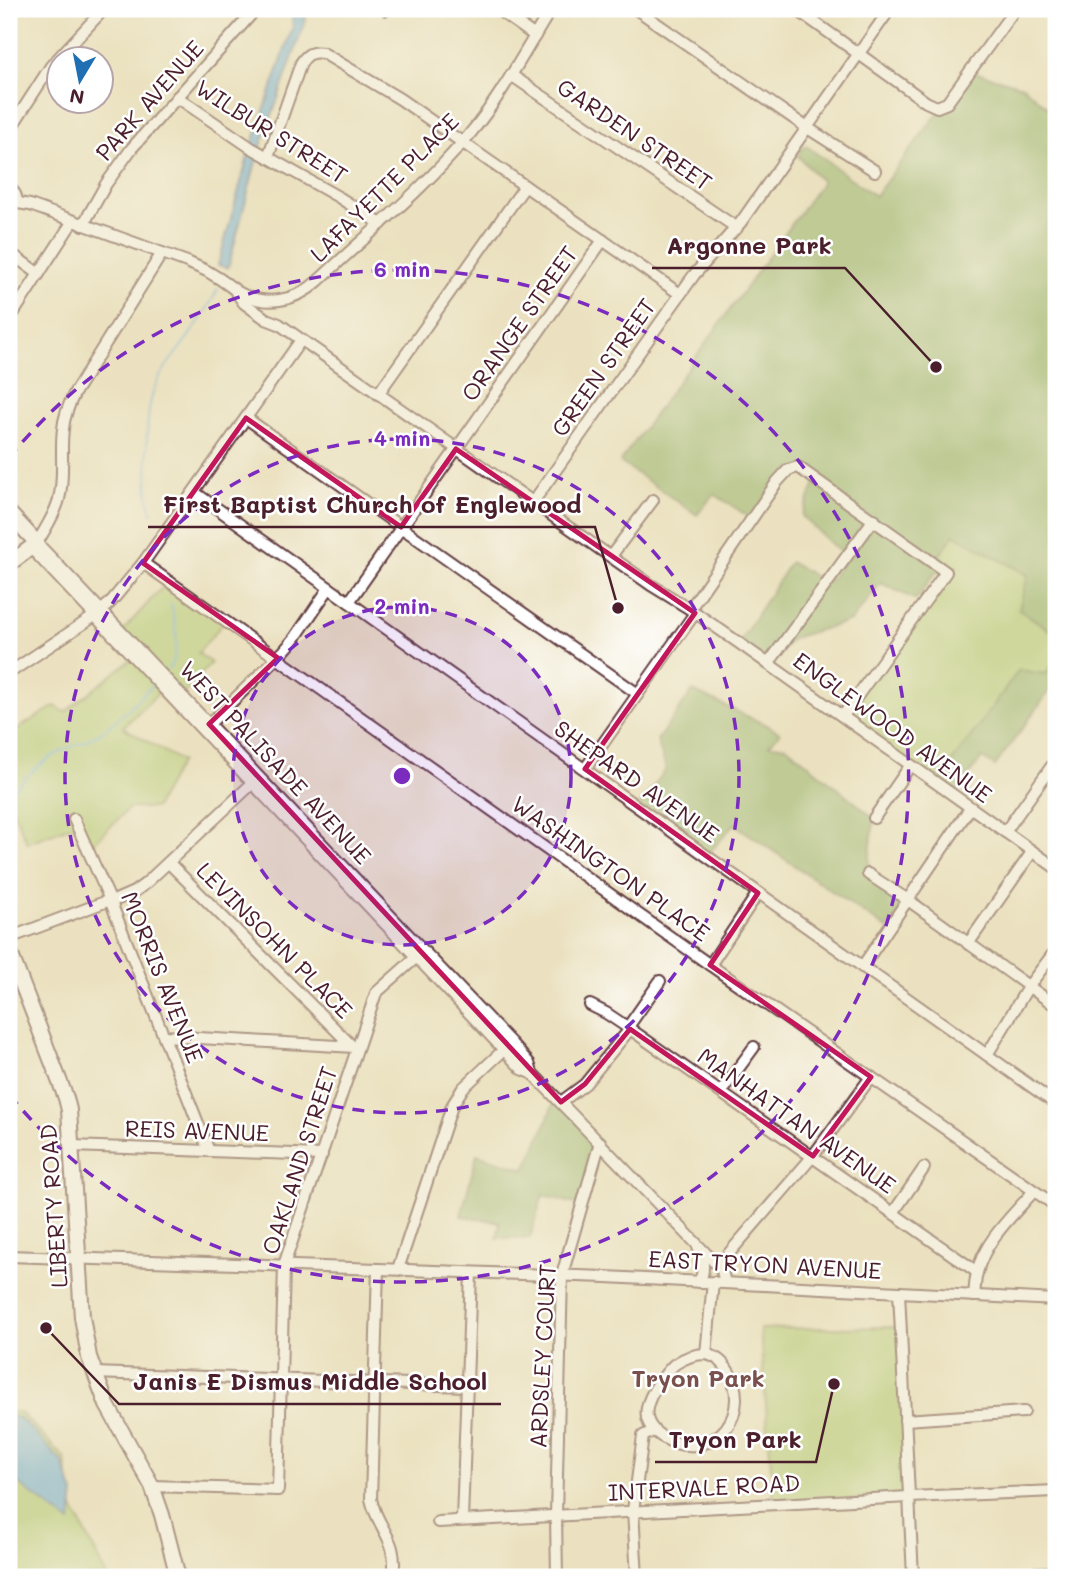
<svg xmlns="http://www.w3.org/2000/svg" width="1065" height="1586" font-family="Mali,sans-serif">
	<style>
		.green { fill: #adca71; stroke: #7c744e; stroke-width: 2 }
		.forest { fill: #8aae63; stroke: #6a6647; stroke-width: 2 }
		.water { fill: #68acdd; stroke: #596684; stroke-width: 2 }
		.lines { fill: none; stroke-linecap: round; stroke-linejoin: round }
		.stream { stroke: #68acdd; stroke-width: 2 }
		.minor-casing { stroke: #623c41; stroke-width: 14 }
		.major-casing { stroke: #623c41; stroke-width: 18 }
		.minor { stroke: #fff; stroke-width: 10 }
		.major { stroke: #fff; stroke-width: 14 }
		.marked { fill: none; stroke: #c2185b; stroke-width: 5; stroke-linejoin: round }
		.ring { fill: none; stroke: #7b2cbf; stroke-width: 3.5; stroke-dasharray: 12 9 }
		.labels { text-anchor: middle; dominant-baseline: central; stroke-width: 5; stroke-linejoin: round; paint-order: stroke }
		.street-label { font-size: 23px; fill: #4a1f2b; stroke: #fff }
		.neighbourhood-label { font-size: 24px; font-weight: bold; fill: #7a504d; stroke: #fff }
		.centre { fill: #7b2cbf; stroke: #fff; stroke-width: 3.5 }
		.ring-label { font-size: 21px; text-anchor: middle; font-weight: bold; fill: #7b2cbf; stroke: #fff; stroke-width: 5; stroke-linejoin: round; paint-order: stroke }
		.leader { fill: none; stroke: #4a1f2b; stroke-width: 2.5 }
		.callout-dot { fill: #4a1f2b; stroke: #fff; stroke-width: 2.5 }
		.callout-label { font-size: 24px; text-anchor: middle; font-weight: bold; fill: #4a1f2b; stroke: #fff; stroke-width: 5; stroke-linejoin: round; paint-order: stroke }
	</style>
	<rect width="100%" height="100%" fill="#fff"/>
	<filter id="ink" filterUnits="userSpaceOnUse"><feTurbulence type="fractalNoise" baseFrequency=".0143" numOctaves="2"/><feDisplacementMap in="SourceGraphic" scale="14" xChannelSelector="R" yChannelSelector="G"/><feConvolveMatrix kernelMatrix="1 2 1 2 8 2 1 2 1" color-interpolation-filters="sRGB"/></filter>
	<filter id="wash" filterUnits="userSpaceOnUse"><feTurbulence type="fractalNoise" baseFrequency=".00686" numOctaves="4" result="noise"/><feDisplacementMap in="SourceGraphic" scale="28" xChannelSelector="R" yChannelSelector="G"/><feGaussianBlur stdDeviation="1.57" result="paint"/><feColorMatrix in="noise" values="0 0 0 0 0 0 0 0 0 0 0 0 0 0 0 0 0 1.4 0 .05"/><feComposite in="paint" operator="in"/></filter>
	<g filter="url(#wash)">
		<rect width="100%" height="100%" fill="#ebe1c0"/>
		<g class="green">
			<path d="M954 534 1029 576 1019 609 1056 634V659L1046 674 1019 671 936 784 843 716 946 573 934 564Z"/>
			<path d="M167 582 224 622 198 653 211 663 180 698 167 685 123 727 181 761 155 808H129L88 849 77 824 27 843 9 800V734L55 706 65 712 138 654 120 634Z"/>
			<path d="M900 1327 909 1497 774 1504 760 1329Z"/>
			<path d="M9 1411 21 1413 65 1459 71 1504 108 1577H9Z"/>
		</g>
		<g class="forest">
			<path d="M970 71 1023 86 1048 108 1056 100V634L1019 609 1028 575 954 534 934 563 946 572 935 573 916 600 881 583 851 621 793 638 768 664 739 643 790 562 827 583 846 558 802 516 817 478 792 468 752 519 714 494 697 515 620 462 822 182 797 155 805 145 875 196Z"/>
			<path d="M1056 659V682L995 766 982 758 953 796 936 784 1019 670 1046 674Z"/>
			<path d="M693 691 766 725 780 733 769 745 786 746 874 818 868 874 908 900 887 929 734 824 707 856 638 807 666 769 657 740Z"/>
			<path d="M556 1096 600 1142 582 1206 543 1195 530 1238H497L500 1222 461 1216 477 1154 525 1169 546 1123Z"/>
		</g>
		<g class="water">
			<path d="M291 9H304L306 19 257 158 228 268 218 265 247 160 293 26Z"/>
			<path d="M9 1416 20 1418 62 1462 74 1493 71 1523 9 1477Z"/>
		</g>
		<g class="lines">
			<g class="stream">
				<path d="M152 513C146 496 148 478 147 459 147 435 146 408 156 384 163 368 176 354 186 340 198 324 209 307 218 289"/>
				<path d="M168 669C182 652 175 624 171 604"/>
				<path d="M9 793C25 778 41 762 60 752 73 745 88 742 100 733 119 720 136 701 153 685"/>
			</g>
		</g>
	</g>
	<g filter="url(#ink)">
		<g class="lines">
			<g class="minor-casing">
				<g id="minor">
					<path d="M497 9 535 36"/>
					<path d="M636 9 806 127 875 171"/>
					<path d="M796 9 926 102 937 107 947 103 1015 9"/>
					<path d="M386 10 387 9"/>
					<path d="M511 75 737 228"/>
					<path d="M177 97 250 147 340 198 381 224"/>
					<path d="M9 131 51 66 104 9"/>
					<path d="M268 157 301 63C307 54 312 51 323 53L400 99 680 294"/>
					<path d="M9 186 15 194 18 203"/>
					<path d="M9 204 18 203 30 205 187 262 207 271 220 279 234 289 244 303 266 319 279 324 651 585 690 609 739 643 1056 868"/>
					<path d="M83 225 106 184 132 148 256 9"/>
					<path d="M9 252 39 274"/>
					<path d="M162 253 75 392C69 404 64 416 63 429 60 452 65 476 59 499 55 515 45 529 37 543L511 1043 529 1063 532 1073 718 1266 722 1271 725 1283"/>
					<path d="M238 292C265 307 295 302 318 281 369 233 424 189 469 135 501 97 525 51 551 9"/>
					<path d="M9 320 73 221"/>
					<path d="M378 394 525 186"/>
					<path d="M246 418 638 694"/>
					<path d="M194 492 1056 1104"/>
					<path d="M533 502 694 275 741 222 890 9"/>
					<path d="M31 548 522 1069 532 1073"/>
					<path d="M611 556 653 500"/>
					<path d="M143 563 710 965 1056 1206"/>
					<path d="M349 602 603 240"/>
					<path d="M690 609 777 482 788 470 798 467 946 572 843 716"/>
					<path d="M768 664 874 519"/>
					<path d="M9 673 96 615 110 603 143 563 301 340"/>
					<path d="M205 728 284 651 295 638 329 588"/>
					<path d="M585 769 695 613"/>
					<path d="M874 818 910 766"/>
					<path d="M74 819 110 900 209 1151"/>
					<path d="M1005 832 1056 760"/>
					<path d="M169 863 352 1046"/>
					<path d="M868 874 908 900 1056 1006"/>
					<path d="M111 902 134 892 145 884 257 779"/>
					<path d="M9 938 110 900"/>
					<path d="M968 944 1032 852"/>
					<path d="M710 965 758 893"/>
					<path d="M862 967 970 808"/>
					<path d="M590 1005 606 1013 630 1029 977 1272"/>
					<path d="M628 1027 660 981"/>
					<path d="M164 1036 355 1047"/>
					<path d="M987 1055 1028 987 1056 950"/>
					<path d="M721 1092 754 1047"/>
					<path d="M561 1102 585 1084 630 1029"/>
					<path d="M72 1146 322 1155"/>
					<path d="M893 1213 924 1168"/>
					<path d="M698 1247C703 1259 706 1270 699 1282"/>
					<path d="M9 1256 606 1277 1056 1300"/>
					<path d="M718 1266 813 1156 871 1077"/>
					<path d="M378 1269 371 1499C378 1531 399 1538 393 1577"/>
					<path d="M398 1269 452 1106 463 1088 509 1045"/>
					<path d="M899 1292 913 1577"/>
					<path d="M974 1296C975 1288 975 1280 977 1273 984 1241 1013 1215 1034 1191"/>
					<path d="M706 1354C718 1357 724 1363 730 1374 753 1421 706 1465 661 1436 637 1420 647 1399 661 1380 665 1375 670 1368 675 1364 684 1358 696 1354 706 1354Z"/>
					<path d="M706 1354 713 1282"/>
					<path d="M94 1373 467 1386"/>
					<path d="M905 1420 1024 1412"/>
					<path d="M152 1486 278 1490 284 1265 376 993 420 954"/>
					<path d="M462 1520 471 1273"/>
					<path d="M438 1522 909 1497 1056 1491"/>
					<path d="M278 1575 279 1577"/>
					<path d="M557 1577 556 1515 562 1275 600 1142"/>
					<path d="M637 1577 633 1511 643 1436 653 1431"/>
					<path d="M936 1577 1056 1572"/>
				</g>
			</g>
			<g class="major-casing">
				<g id="major">
					<path d="M9 513 37 543 9 564"/>
					<path d="M9 950 66 1098 69 1110 82 1317 89 1357 107 1405 152 1486 162 1515 178 1577"/>
				</g>
			</g>
			<use href="#minor" class="minor"/>
			<use href="#major" class="major"/>
		</g>
	</g>
	<path d="M0 0H1065V1586H0ZM246 418 401 527 456 449 695 613 585 769 758 893 710 965 871 1077 813 1156 630 1029 585 1084 561 1102 209 724 278 658 143 563Z" fill="#ebe1c0" fill-opacity=".55" fill-rule="evenodd"/>
	<path class="marked" d="M246 418 401 527 456 449 695 613 585 769 758 893 710 965 871 1077 813 1156 630 1029 585 1084 561 1102 209 724 278 658 143 563Z"/>
	<circle cx="402" cy="776" r="169" fill="#7b2cbf" fill-opacity=".12"/>
	<g class="ring">
		<circle cx="402" cy="776" r="169"/>
		<circle cx="402" cy="776" r="337"/>
		<path d="M9 458A506 506 0 1 1 9 1094"/>
	</g>
	<g class="labels">
		<g class="street-label">
			<text transform="translate(149 100) rotate(-49)">PARK AVENUE</text>
			<text transform="translate(272 131) rotate(32)">WILBUR STREET</text>
			<text transform="translate(635 134) rotate(34)">GARDEN STREET</text>
			<text transform="translate(384 187) rotate(-45)">LAFAYETTE PLACE</text>
			<text transform="translate(519 323) rotate(-55)">ORANGE STREET</text>
			<text transform="translate(603 367) rotate(-55)">GREEN STREET</text>
			<text transform="translate(893 727) rotate(36)">ENGLEWOOD AVENUE</text>
			<text transform="translate(276 762) rotate(47)">WEST PALISADE AVENUE</text>
			<text transform="translate(637 781) rotate(35)">SHEPARD AVENUE</text>
			<text transform="translate(611 868) rotate(35)">WASHINGTON PLACE</text>
			<text transform="translate(275 940) rotate(45)">LEVINSOHN PLACE</text>
			<text transform="translate(163 977) rotate(68)">MORRIS AVENUE</text>
			<text transform="translate(797 1120) rotate(35)">MANHATTAN AVENUE</text>
			<text transform="translate(197 1130) rotate(2)">REIS AVENUE</text>
			<text transform="translate(299 1160) rotate(-72)">OAKLAND STREET</text>
			<text transform="translate(53 1206) rotate(-94)">LIBERTY ROAD</text>
			<text transform="translate(765 1264) rotate(3)">EAST TRYON AVENUE</text>
			<text transform="translate(542 1356) rotate(-87)">ARDSLEY COURT</text>
			<text transform="translate(704 1487) rotate(-3)">INTERVALE ROAD</text>
		</g>
		<g class="neighbourhood-label">
			<text x="698" y="1377">Tryon Park</text>
		</g>
	</g>
	<circle cx="402" cy="776" r="10" class="centre"/>
	<g class="ring-label">
		<text x="402" y="277">6 min</text>
		<text x="402" y="446">4 min</text>
		<text x="402" y="614">2 min</text>
	</g>
	<path class="leader" d="M936 367L845 268H652M618 608L595 527H148M46 1328L119 1404H501M834 1384L816 1462H655"/>
	<g class="callout-dot">
		<circle cx="936" cy="367" r="7"/>
		<circle cx="618" cy="608" r="7"/>
		<circle cx="46" cy="1328" r="7"/>
		<circle cx="834" cy="1384" r="7"/>
	</g>
	<g class="callout-label">
		<text x="749" y="254">Argonne Park</text>
		<text x="372" y="513">First Baptist Church of Englewood</text>
		<text x="310" y="1390">Janis E Dismus Middle School</text>
		<text x="735" y="1448">Tryon Park</text>
	</g>
	<rect width="1065" height="1586" fill="none" stroke="#fff" stroke-width="35"/>
	<g transform="translate(80 80) rotate(190)"><circle r="33" fill="#ffffff" stroke="#b7a5aa" stroke-width="2"/>
	<path d="M0-5L12 26L0 18L-12 26Z" fill="#1f6fb2"/>
	<text y="-10" font-size="19" font-weight="bold" text-anchor="middle" fill="#4a1f2b">N</text>
	</g>
</svg>
